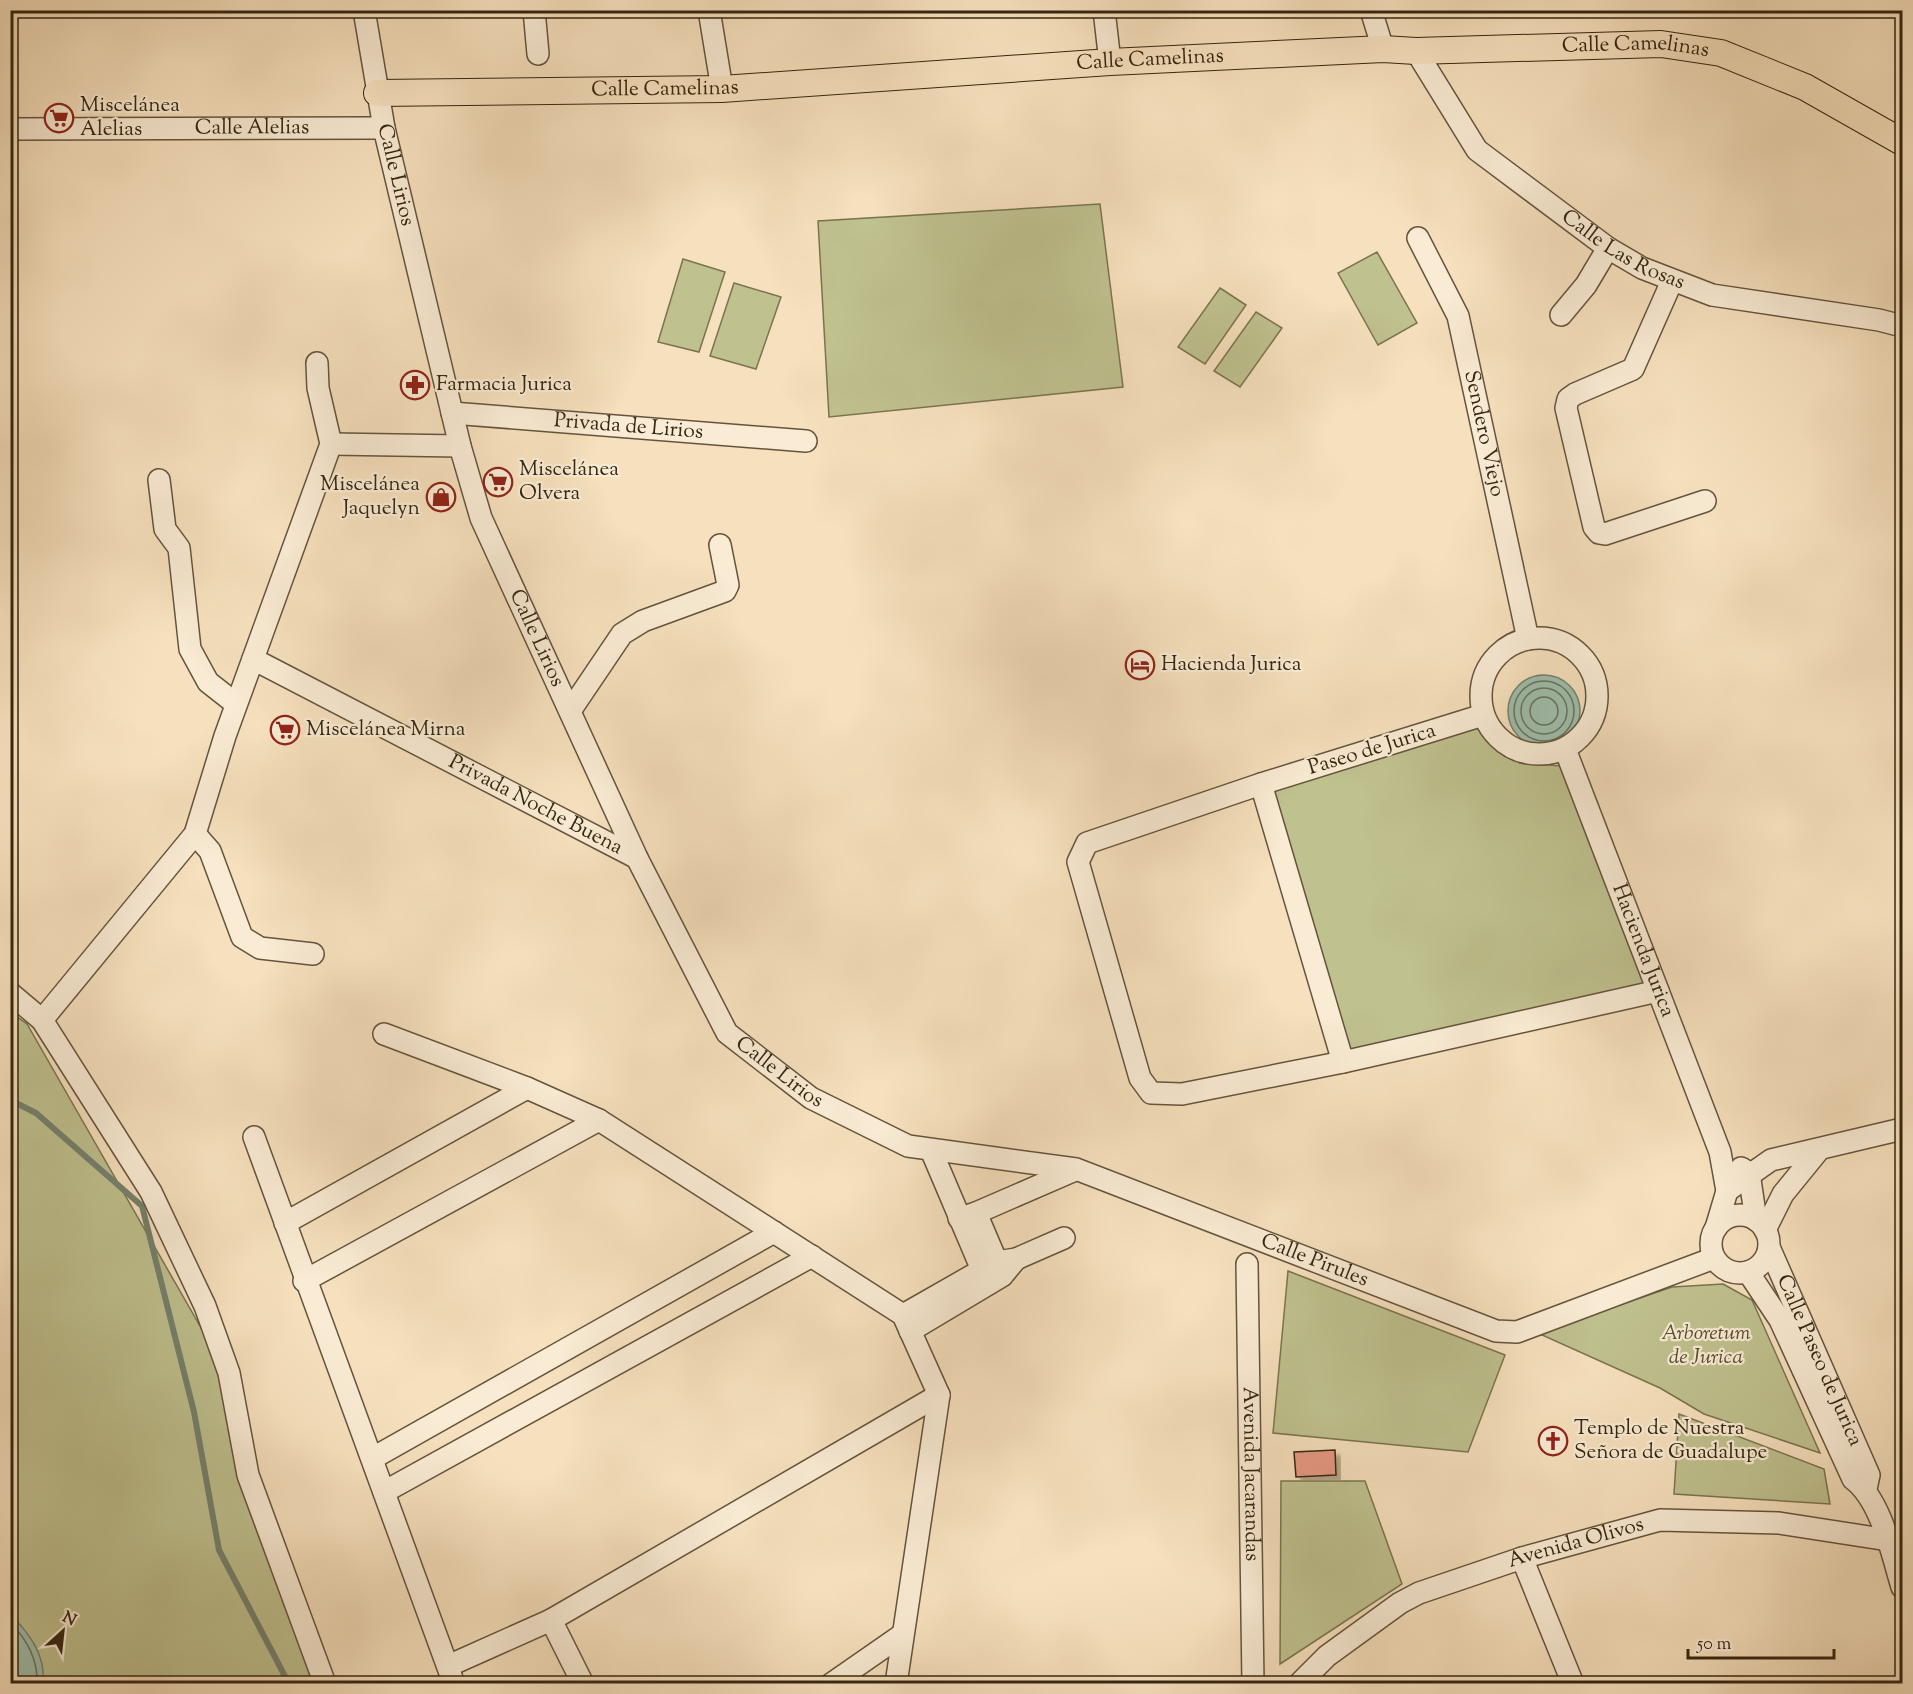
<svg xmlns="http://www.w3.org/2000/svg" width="1913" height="1694" font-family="'Sorts Mill Goudy',serif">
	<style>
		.green { fill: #bfc18f; stroke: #7a7450; stroke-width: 1.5 }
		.water { fill: #9ebeac; stroke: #74816e; stroke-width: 1.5 }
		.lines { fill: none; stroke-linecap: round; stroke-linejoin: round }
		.shore { stroke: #69725e; stroke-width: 1.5 }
		.stream { stroke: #74816e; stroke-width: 6 }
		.building { fill: #e79983; stroke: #342611; stroke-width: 1.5; filter: url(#shadow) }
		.minor-casing { stroke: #64543c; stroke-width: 24 }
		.major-casing { stroke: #342611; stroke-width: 28 }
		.minor { stroke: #f9ebd4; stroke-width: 21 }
		.major { stroke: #f6e0bd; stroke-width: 26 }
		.labels { text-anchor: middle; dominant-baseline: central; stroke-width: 4.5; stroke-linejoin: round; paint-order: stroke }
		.street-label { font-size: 21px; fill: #342611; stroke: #f9ebd4 }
		.poi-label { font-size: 21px; fill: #342611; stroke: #f9ebd4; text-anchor: start }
		.park-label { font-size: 21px; font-style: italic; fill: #574d30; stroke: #f9ebd4 }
	</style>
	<defs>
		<filter id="shadow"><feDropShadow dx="5.5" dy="5.5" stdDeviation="1.5" flood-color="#0004"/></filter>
	</defs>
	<rect width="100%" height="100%" fill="#f6e0bd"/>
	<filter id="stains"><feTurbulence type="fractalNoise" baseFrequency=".00333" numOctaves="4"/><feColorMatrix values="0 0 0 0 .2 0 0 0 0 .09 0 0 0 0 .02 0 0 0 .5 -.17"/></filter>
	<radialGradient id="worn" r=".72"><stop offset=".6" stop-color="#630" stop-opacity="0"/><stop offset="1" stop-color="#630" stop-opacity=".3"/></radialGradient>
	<g class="green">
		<path d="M1100 204 1123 387 829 417 818 221Z"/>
		<path d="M1377 252 1417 323 1378 345 1338 273Z"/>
		<path d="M683 259 725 272 699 352 658 342Z"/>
		<path d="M734 283 781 297 756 369 710 356Z"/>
		<path d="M1220 288 1246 305 1205 364 1178 347Z"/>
		<path d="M1256 312 1282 328 1240 387 1214 371Z"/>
		<path d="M1477 726 1520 763 1562 766 1649 985 1347 1052 1270 790Z"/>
		<path d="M10 1012 27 1024 212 1347 320 1683H11Z"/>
		<path d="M1288 1271 1505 1355 1468 1452 1273 1433Z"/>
		<path d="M1723 1284 1752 1300 1820 1453 1704 1414 1660 1388 1542 1335 1546 1330 1672 1287Z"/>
		<path d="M1679 1414 1824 1469 1830 1504 1674 1494Z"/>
		<path d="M1281 1481H1365L1402 1584 1280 1664Z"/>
	</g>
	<g class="water">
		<circle cx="1544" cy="711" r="36"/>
		<path d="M10 1614C29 1633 46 1655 43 1683H11Z"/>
	</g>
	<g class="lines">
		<g class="shore">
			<circle cx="1544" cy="711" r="30"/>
			<circle cx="1544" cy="711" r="23"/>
			<circle cx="1544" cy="711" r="14"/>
			<path d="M10 1622C27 1640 38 1659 37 1684"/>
		</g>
		<path class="stream" d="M10 1100 36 1113 142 1206 194 1412 219 1550 289 1684"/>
	</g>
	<path class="building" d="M1335 1450 1336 1475 1296 1477 1294 1452Z"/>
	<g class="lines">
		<g class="minor-casing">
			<g id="minor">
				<path id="s1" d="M364 10 384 128 460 446 481 518 637 858 727 1033 811 1098 908 1146 1076 1169 1496 1331 1517 1332 1714 1258"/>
				<path d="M534 10 538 54"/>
				<path d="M709 10 722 89"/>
				<path d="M1104 10 1110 62"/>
				<path d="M1371 10 1383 49"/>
				<path id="s2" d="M1416 51 1477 150 1608 248 1642 268 1712 295 1879 320 1902 326"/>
				<path id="s3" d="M10 129 384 128"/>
				<path id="s4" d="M1418 238 1458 316 1528 639"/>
				<path d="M1672 281 1633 369 1575 394 1568 399 1566 408 1594 527 1599 533 1605 534 1705 501"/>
				<path d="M1561 315 1586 285 1608 248"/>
				<path id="s5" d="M452 413 806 441"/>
				<path d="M331 444 460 446"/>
				<path d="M159 480 165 529 179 548 190 649 208 682 236 704"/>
				<circle cx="1539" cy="696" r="58"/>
				<path id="s6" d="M253 659 637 858"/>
				<path d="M570 711 622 634 643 621 725 591 728 585 720 545"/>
				<path d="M1483 715 1261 784 1087 843 1078 862 1140 1078 1151 1093 1182 1094 1343 1062 1658 991"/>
				<path id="s7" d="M1565 749 1720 1152 1727 1191"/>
				<path d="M1261 784 1343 1062"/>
				<path d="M195 834 210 851 242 937 260 948 313 954"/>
				<path d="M10 993 42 1020 151 1192 205 1306 229 1373 248 1475 325 1684"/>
				<path d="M42 1020 195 834 225 736 331 444 318 388 317 363"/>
				<path d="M384 1034 527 1088 599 1120 903 1315 939 1395 896 1684"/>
				<path d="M254 1137 454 1684"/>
				<path d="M931 1150 988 1284"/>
				<path d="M1741 1168 1749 1173 1756 1220"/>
				<path d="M976 1213 1002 1274"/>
				<circle cx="1740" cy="1244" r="29"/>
				<path d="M959 1218 976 1213 1075 1170"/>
				<path d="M285 1223 527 1088"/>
				<path d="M1716 1228 1727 1191 1771 1160 1902 1129"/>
				<path d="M1765 1230 1783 1194 1818 1151"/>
				<path id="s8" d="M1769 1247 1869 1475 1866 1489"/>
				<path id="s9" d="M1247 1264 1253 1684"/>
				<path d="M1748 1272 1780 1320 1853 1479C1881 1500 1892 1554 1902 1587"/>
				<path d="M304 1281 599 1120"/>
				<path d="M903 1315 996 1262 1016 1259 1064 1238"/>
				<path d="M910 1331 1002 1276 1016 1259"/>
				<path d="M373 1458 774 1232"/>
				<path d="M384 1492 812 1256"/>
				<path d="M1522 1558 1573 1684"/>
				<path d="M551 1620 583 1684"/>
				<path d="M448 1666 551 1620 939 1395"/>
				<path d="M831 1684 903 1634"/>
				<path id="s10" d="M1299 1684 1327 1656 1400 1603 1419 1593 1522 1558 1660 1520 1779 1523 1888 1540 1902 1545"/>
			</g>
		</g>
		<g class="major-casing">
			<g id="major">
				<path id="s11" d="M377 93 722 89 1110 62 1383 49 1416 51 1661 44 1721 53 1805 87 1902 142"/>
			</g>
		</g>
		<use href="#minor" class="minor"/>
		<use href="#major" class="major"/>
	</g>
	<defs>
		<g id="supermarket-ring" transform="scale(1.5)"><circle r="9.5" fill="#f9ebd4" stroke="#8f2418" stroke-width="1.5"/><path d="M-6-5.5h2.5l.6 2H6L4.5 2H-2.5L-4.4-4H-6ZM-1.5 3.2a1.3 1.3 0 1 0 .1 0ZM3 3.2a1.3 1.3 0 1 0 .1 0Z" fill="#8f2418"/></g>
		<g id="pharmacy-ring" transform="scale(1.5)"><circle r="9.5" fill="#f9ebd4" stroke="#8f2418" stroke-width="1.5"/><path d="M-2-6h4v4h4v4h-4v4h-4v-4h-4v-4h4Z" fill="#8f2418"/></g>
		<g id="shop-ring" transform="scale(1.5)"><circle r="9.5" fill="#f9ebd4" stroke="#8f2418" stroke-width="1.5"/><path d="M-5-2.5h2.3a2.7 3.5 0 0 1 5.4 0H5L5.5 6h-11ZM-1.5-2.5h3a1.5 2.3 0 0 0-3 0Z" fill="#8f2418"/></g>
		<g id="hotel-ring" transform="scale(1.5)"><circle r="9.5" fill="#f9ebd4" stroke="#8f2418" stroke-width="1.5"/><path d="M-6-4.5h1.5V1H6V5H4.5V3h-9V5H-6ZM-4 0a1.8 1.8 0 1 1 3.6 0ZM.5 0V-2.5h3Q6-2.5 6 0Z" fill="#8f2418"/></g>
		<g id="church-ring" transform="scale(1.5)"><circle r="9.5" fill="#f9ebd4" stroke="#8f2418" stroke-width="1.5"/><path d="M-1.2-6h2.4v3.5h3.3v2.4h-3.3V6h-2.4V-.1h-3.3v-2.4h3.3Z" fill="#8f2418"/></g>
	</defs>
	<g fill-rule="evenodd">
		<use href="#supermarket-ring" x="59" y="118"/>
		<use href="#pharmacy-ring" x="415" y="385"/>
		<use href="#supermarket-ring" x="498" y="482"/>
		<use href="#shop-ring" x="441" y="497"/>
		<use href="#hotel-ring" x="1140" y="665"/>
		<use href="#supermarket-ring" x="285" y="730"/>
		<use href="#church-ring" x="1553" y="1441"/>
	</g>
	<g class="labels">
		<g class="street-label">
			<text stroke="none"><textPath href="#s11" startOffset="1260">Calle Camelinas</textPath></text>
			<text stroke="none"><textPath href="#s11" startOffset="774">Calle Camelinas</textPath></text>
			<text stroke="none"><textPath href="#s11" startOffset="288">Calle Camelinas</textPath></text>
			<text stroke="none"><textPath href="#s3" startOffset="242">Calle Alelias</textPath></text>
			<text stroke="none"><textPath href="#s1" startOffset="168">Calle Lirios</textPath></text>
			<text stroke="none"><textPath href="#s2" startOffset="294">Calle Las Rosas</textPath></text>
			<text stroke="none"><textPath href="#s5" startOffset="177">Privada de Lirios</textPath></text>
			<text stroke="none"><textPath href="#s4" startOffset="208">Sendero Viejo</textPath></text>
			<text stroke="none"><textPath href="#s1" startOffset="654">Calle Lirios</textPath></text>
			<text transform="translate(1372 750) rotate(-17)">Paseo de Jurica</text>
			<text stroke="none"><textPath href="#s6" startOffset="318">Privada Noche Buena</textPath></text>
			<text stroke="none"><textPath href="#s7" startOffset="216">Hacienda Jurica</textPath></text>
			<text stroke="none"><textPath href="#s1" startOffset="1158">Calle Lirios</textPath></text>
			<text stroke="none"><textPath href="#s1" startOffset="1732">Calle Pirules</textPath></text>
			<text stroke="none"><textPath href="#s8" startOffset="124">Calle Paseo de Jurica</textPath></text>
			<text stroke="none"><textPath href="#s9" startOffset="210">Avenida Jacarandas</textPath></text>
			<text stroke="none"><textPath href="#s10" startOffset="316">Avenida Olivos</textPath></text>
		</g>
		<g class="poi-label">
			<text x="80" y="106">Miscelánea<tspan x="80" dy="24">Alelias</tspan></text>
			<text x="436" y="385">Farmacia Jurica</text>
			<text x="519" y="470">Miscelánea<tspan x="519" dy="24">Olvera</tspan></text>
			<text x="420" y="485" text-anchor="end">Miscelánea<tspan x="420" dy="24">Jaquelyn</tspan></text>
			<text x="1161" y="665">Hacienda Jurica</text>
			<text x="306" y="730">Miscelánea Mirna</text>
			<text x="1574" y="1429">Templo de Nuestra<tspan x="1574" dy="24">Señora de Guadalupe</tspan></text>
		</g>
		<g class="park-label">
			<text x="1706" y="1334">Arboretum<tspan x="1706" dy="24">de Jurica</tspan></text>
		</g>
	</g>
	<rect width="1913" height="1694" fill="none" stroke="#f6e0bd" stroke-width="36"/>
	<rect x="12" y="12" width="1889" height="1670" fill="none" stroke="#342611" stroke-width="3"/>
	<rect x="18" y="18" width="1877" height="1658" fill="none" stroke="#342611" stroke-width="1.5"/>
	<g transform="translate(63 1631) rotate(27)" stroke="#f9ebd4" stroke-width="4.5" paint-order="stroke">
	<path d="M0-4.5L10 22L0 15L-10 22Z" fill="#342611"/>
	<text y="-9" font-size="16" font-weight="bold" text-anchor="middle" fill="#342611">N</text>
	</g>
	<path d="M1688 1649v9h146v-9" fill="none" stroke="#342611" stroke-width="3"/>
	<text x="1697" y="1649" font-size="18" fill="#342611" stroke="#f9ebd4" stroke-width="4.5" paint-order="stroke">50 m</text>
	<rect width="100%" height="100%" filter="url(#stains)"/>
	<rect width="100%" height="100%" fill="url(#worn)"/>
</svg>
